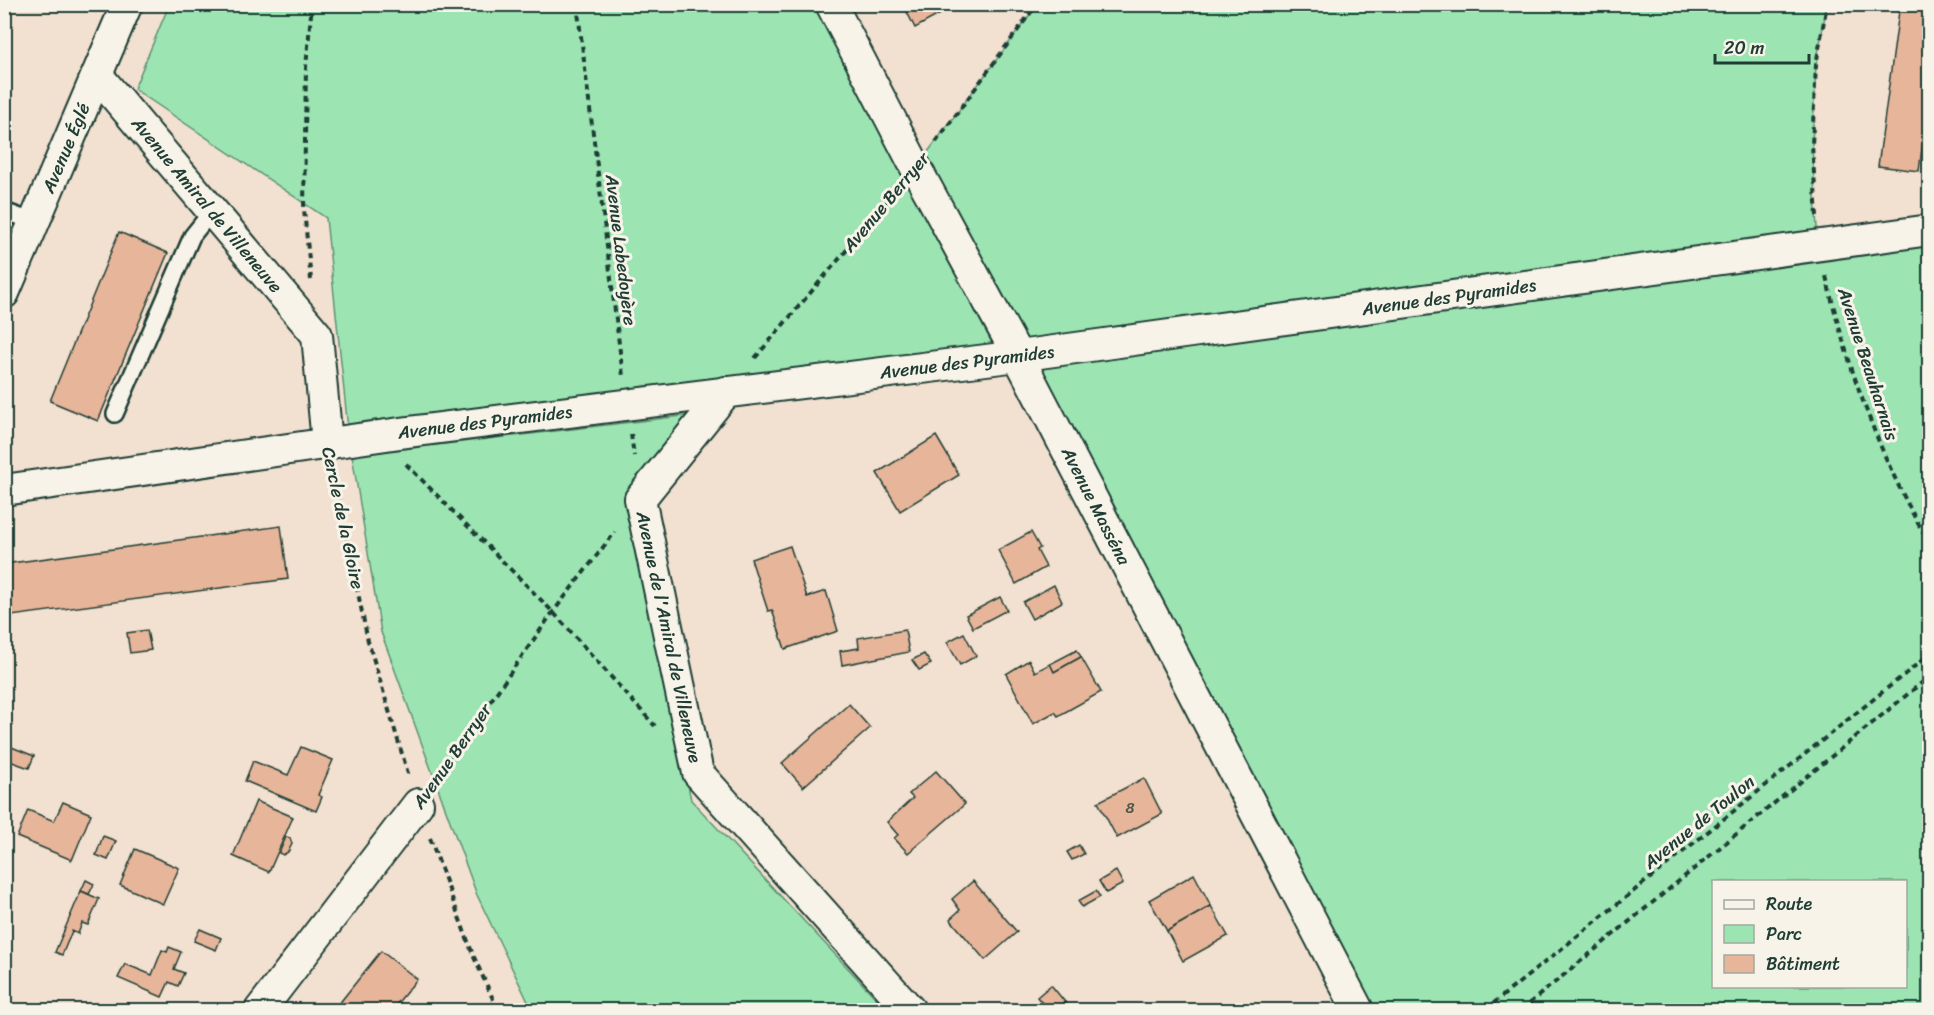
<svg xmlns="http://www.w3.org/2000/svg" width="1934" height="1015" font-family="Sriracha,sans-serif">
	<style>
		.green { fill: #9ce5b3; stroke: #5e9174; stroke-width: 1.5; fill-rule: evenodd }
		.building { fill: #e7b599; stroke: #1f3d34; stroke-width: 1.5 }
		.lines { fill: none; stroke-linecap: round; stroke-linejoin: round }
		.service-casing { stroke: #1f3d34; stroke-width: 20 }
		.minor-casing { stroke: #1f3d34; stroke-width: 34 }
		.path { stroke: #1f3d34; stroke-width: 4; stroke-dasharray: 6 4.5; stroke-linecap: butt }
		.service { stroke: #f7f3e8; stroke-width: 15 }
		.minor { stroke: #f7f3e8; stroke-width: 30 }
		.labels { text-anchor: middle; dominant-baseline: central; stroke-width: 6; stroke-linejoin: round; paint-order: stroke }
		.number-label { font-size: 15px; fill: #515b4d }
		.street-label { font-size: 18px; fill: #1f3d34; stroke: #f7f3e8 }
	</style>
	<rect width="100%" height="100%" fill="#f2e0d0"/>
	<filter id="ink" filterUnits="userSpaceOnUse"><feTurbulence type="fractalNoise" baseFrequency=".0167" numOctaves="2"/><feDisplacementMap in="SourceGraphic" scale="12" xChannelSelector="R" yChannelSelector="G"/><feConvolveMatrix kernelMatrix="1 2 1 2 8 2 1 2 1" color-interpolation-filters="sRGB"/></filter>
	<g filter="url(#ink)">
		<g class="green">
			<path d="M169 5H816L993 345 348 429 326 218 134 89Z"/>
			<path d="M1037 5H1827L1816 65 1812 145 1818 246 1929 230V1010H1358L916 168ZM1714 882H1906V986H1714Z"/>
			<path d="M691 415 629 491 691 800 887 1010H532L477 895 381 632 352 455Z"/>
		</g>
		<g class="building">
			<path d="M903 4H954L955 6 915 28Z"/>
			<path d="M1900 4H1930V89L1919 171 1878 166Z"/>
			<path d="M119 232 168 253 98 421 50 401Z"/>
			<path d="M936 436 959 475 900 511 877 473Z"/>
			<path d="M281 526 288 579 4 617V564Z"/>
			<path d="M1031 532 1040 548 1037 550 1046 567 1016 584 998 550Z"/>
			<path d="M790 546 807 597 826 591 838 631 785 649 772 610 768 611 751 559Z"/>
			<path d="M1054 585 1062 602 1032 619 1023 602Z"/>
			<path d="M1000 597 1007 610 973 628 966 615Z"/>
			<path d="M147 630 151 650 130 653 127 633Z"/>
			<path d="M905 630 909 652 842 665 840 651 859 648 858 638Z"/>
			<path d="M964 633 976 656 960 665 947 642Z"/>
			<path d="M1077 650 1081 657 1054 672 1050 664Z"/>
			<path d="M924 654 931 664 919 670 912 660Z"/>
			<path d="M1081 657 1101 692 1058 716 1055 712 1033 724 1006 674 1029 660 1035 672 1050 664 1054 672Z"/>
			<path d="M849 704 870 728 803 787 782 763Z"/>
			<path d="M4 744 34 756 29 768 4 759Z"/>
			<path d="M301 747 333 760 318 795 322 797 316 811 245 781 253 761 288 775Z"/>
			<path d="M936 771 965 804 908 853 894 838 898 835 887 822 913 798 909 794Z"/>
			<path d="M1144 778 1162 814 1117 838 1098 802Z"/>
			<path d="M256 801 293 817 269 872 233 856Z"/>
			<path d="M63 802 91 814 72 860 17 837 28 810 54 821Z"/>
			<path d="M103 836 116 841 108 860 96 855Z"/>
			<path d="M286 837 290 838 292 844 288 852 283 855 279 853Z"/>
			<path d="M1079 845 1084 854 1072 860 1067 852Z"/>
			<path d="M135 849 179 868 163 904 120 885Z"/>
			<path d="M1116 871 1123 884 1106 893 1099 881Z"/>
			<path d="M1194 874 1211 906 1167 931 1149 900Z"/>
			<path d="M86 880 94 884 89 894 81 891Z"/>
			<path d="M973 881 1017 932 985 960 950 919 960 910 952 899Z"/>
			<path d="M81 891 99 899 88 925 82 923 78 934 72 931 62 955 55 952Z"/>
			<path d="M1096 891 1100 897 1082 907 1078 901Z"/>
			<path d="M1211 906 1228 936 1183 961 1167 931Z"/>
			<path d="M200 929 221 938 216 950 194 941Z"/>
			<path d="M169 947 181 952 174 969 184 973 178 986 169 982 162 997 118 978 125 964 152 975 162 950 167 952Z"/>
			<path d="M381 951 417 979 392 1010H344L338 1005Z"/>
			<path d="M1051 985 1065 1002 1054 1010H1048L1037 997Z"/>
			<path d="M1065 1002 1072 1010H1054Z"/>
			<path d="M126 1003 142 1010H122Z"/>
		</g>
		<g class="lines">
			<g class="service-casing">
				<g id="service">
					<path d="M4 211 34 222"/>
					<path d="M115 414 192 236 212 211"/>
				</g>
			</g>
			<g class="minor-casing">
				<g id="minor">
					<path d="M831 4 916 168 1018 356 1358 1010"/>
					<path d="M97 75 317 335 327 443"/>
					<path d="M4 293 127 4"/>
					<path d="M726 392 640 499 698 773 910 1010"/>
					<path d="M4 490 400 433 1018 356 1930 230"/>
					<path d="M260 1010 418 804"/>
				</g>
			</g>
			<g class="path">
				<path d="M577 4 623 376"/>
				<path d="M936 142 1037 4"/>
				<path d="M1817 216 1812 145 1816 65 1827 4"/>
				<path d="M1826 276C1847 367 1882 464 1930 544"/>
				<path d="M311 280 304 210 306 67 312 4"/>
				<path d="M755 358 896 192"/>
				<path d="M631 434 634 456"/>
				<path d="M406 464 553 612 655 726"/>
				<path d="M333 473 368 641 409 777"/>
				<path d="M436 779 553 612 615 532"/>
				<path d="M430 838 473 955 498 1010"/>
				<path d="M1485 1010 1930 654"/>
				<path d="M1521 1010 1930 676"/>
			</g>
			<use href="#service" class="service"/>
			<use href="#minor" class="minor"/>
		</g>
	</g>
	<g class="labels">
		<g class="number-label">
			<text x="1130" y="808">8</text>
		</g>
		<g class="street-label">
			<text transform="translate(66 148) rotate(-67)">Avenue Églé</text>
			<text transform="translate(886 202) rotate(-50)">Avenue Berryer</text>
			<text transform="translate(207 205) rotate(50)">Avenue Amiral de Villeneuve</text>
			<text transform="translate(621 250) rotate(83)">Avenue Labedoyère</text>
			<text transform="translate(1449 297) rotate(-8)">Avenue des Pyramides</text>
			<text transform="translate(967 362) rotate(-7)">Avenue des Pyramides</text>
			<text transform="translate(1868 364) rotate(72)">Avenue Beauharnais</text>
			<text transform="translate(485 422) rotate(-7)">Avenue des Pyramides</text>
			<text transform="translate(1096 506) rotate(63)">Avenue Masséna</text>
			<text transform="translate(343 518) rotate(78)">Cercle de la Gloire</text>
			<text transform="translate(669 637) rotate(78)">Avenue de l'Amiral de Villeneuve</text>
			<text transform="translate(452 756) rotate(-55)">Avenue Berryer</text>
			<text transform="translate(1699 822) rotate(-39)">Avenue de Toulon</text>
		</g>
	</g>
	<rect width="1934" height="1015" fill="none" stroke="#f7f3e8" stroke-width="24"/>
	<rect x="12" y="12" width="1910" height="991" fill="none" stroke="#1f3d34" stroke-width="2" filter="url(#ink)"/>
	<rect x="1712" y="880" width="195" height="108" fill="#f7f3e8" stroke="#a1aaa0" stroke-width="1.5"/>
	<rect x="1724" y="900" width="30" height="9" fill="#f7f3e8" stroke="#a1aaa0" stroke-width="1.5"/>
	<text x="1766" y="910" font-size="18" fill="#1f3d34">Route</text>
	<rect x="1724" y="925" width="30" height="18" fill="#9ce5b3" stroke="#a1aaa0" stroke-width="1.5"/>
	<text x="1766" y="940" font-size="18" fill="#1f3d34">Parc</text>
	<rect x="1724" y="955" width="30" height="18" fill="#e7b599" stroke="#a1aaa0" stroke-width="1.5"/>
	<text x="1766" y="970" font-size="18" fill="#1f3d34">Bâtiment</text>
	<path d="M1715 54v9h94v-9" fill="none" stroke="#1f3d34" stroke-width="3"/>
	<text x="1724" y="54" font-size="18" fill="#1f3d34" stroke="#f7f3e8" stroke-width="4.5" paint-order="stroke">20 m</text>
</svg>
